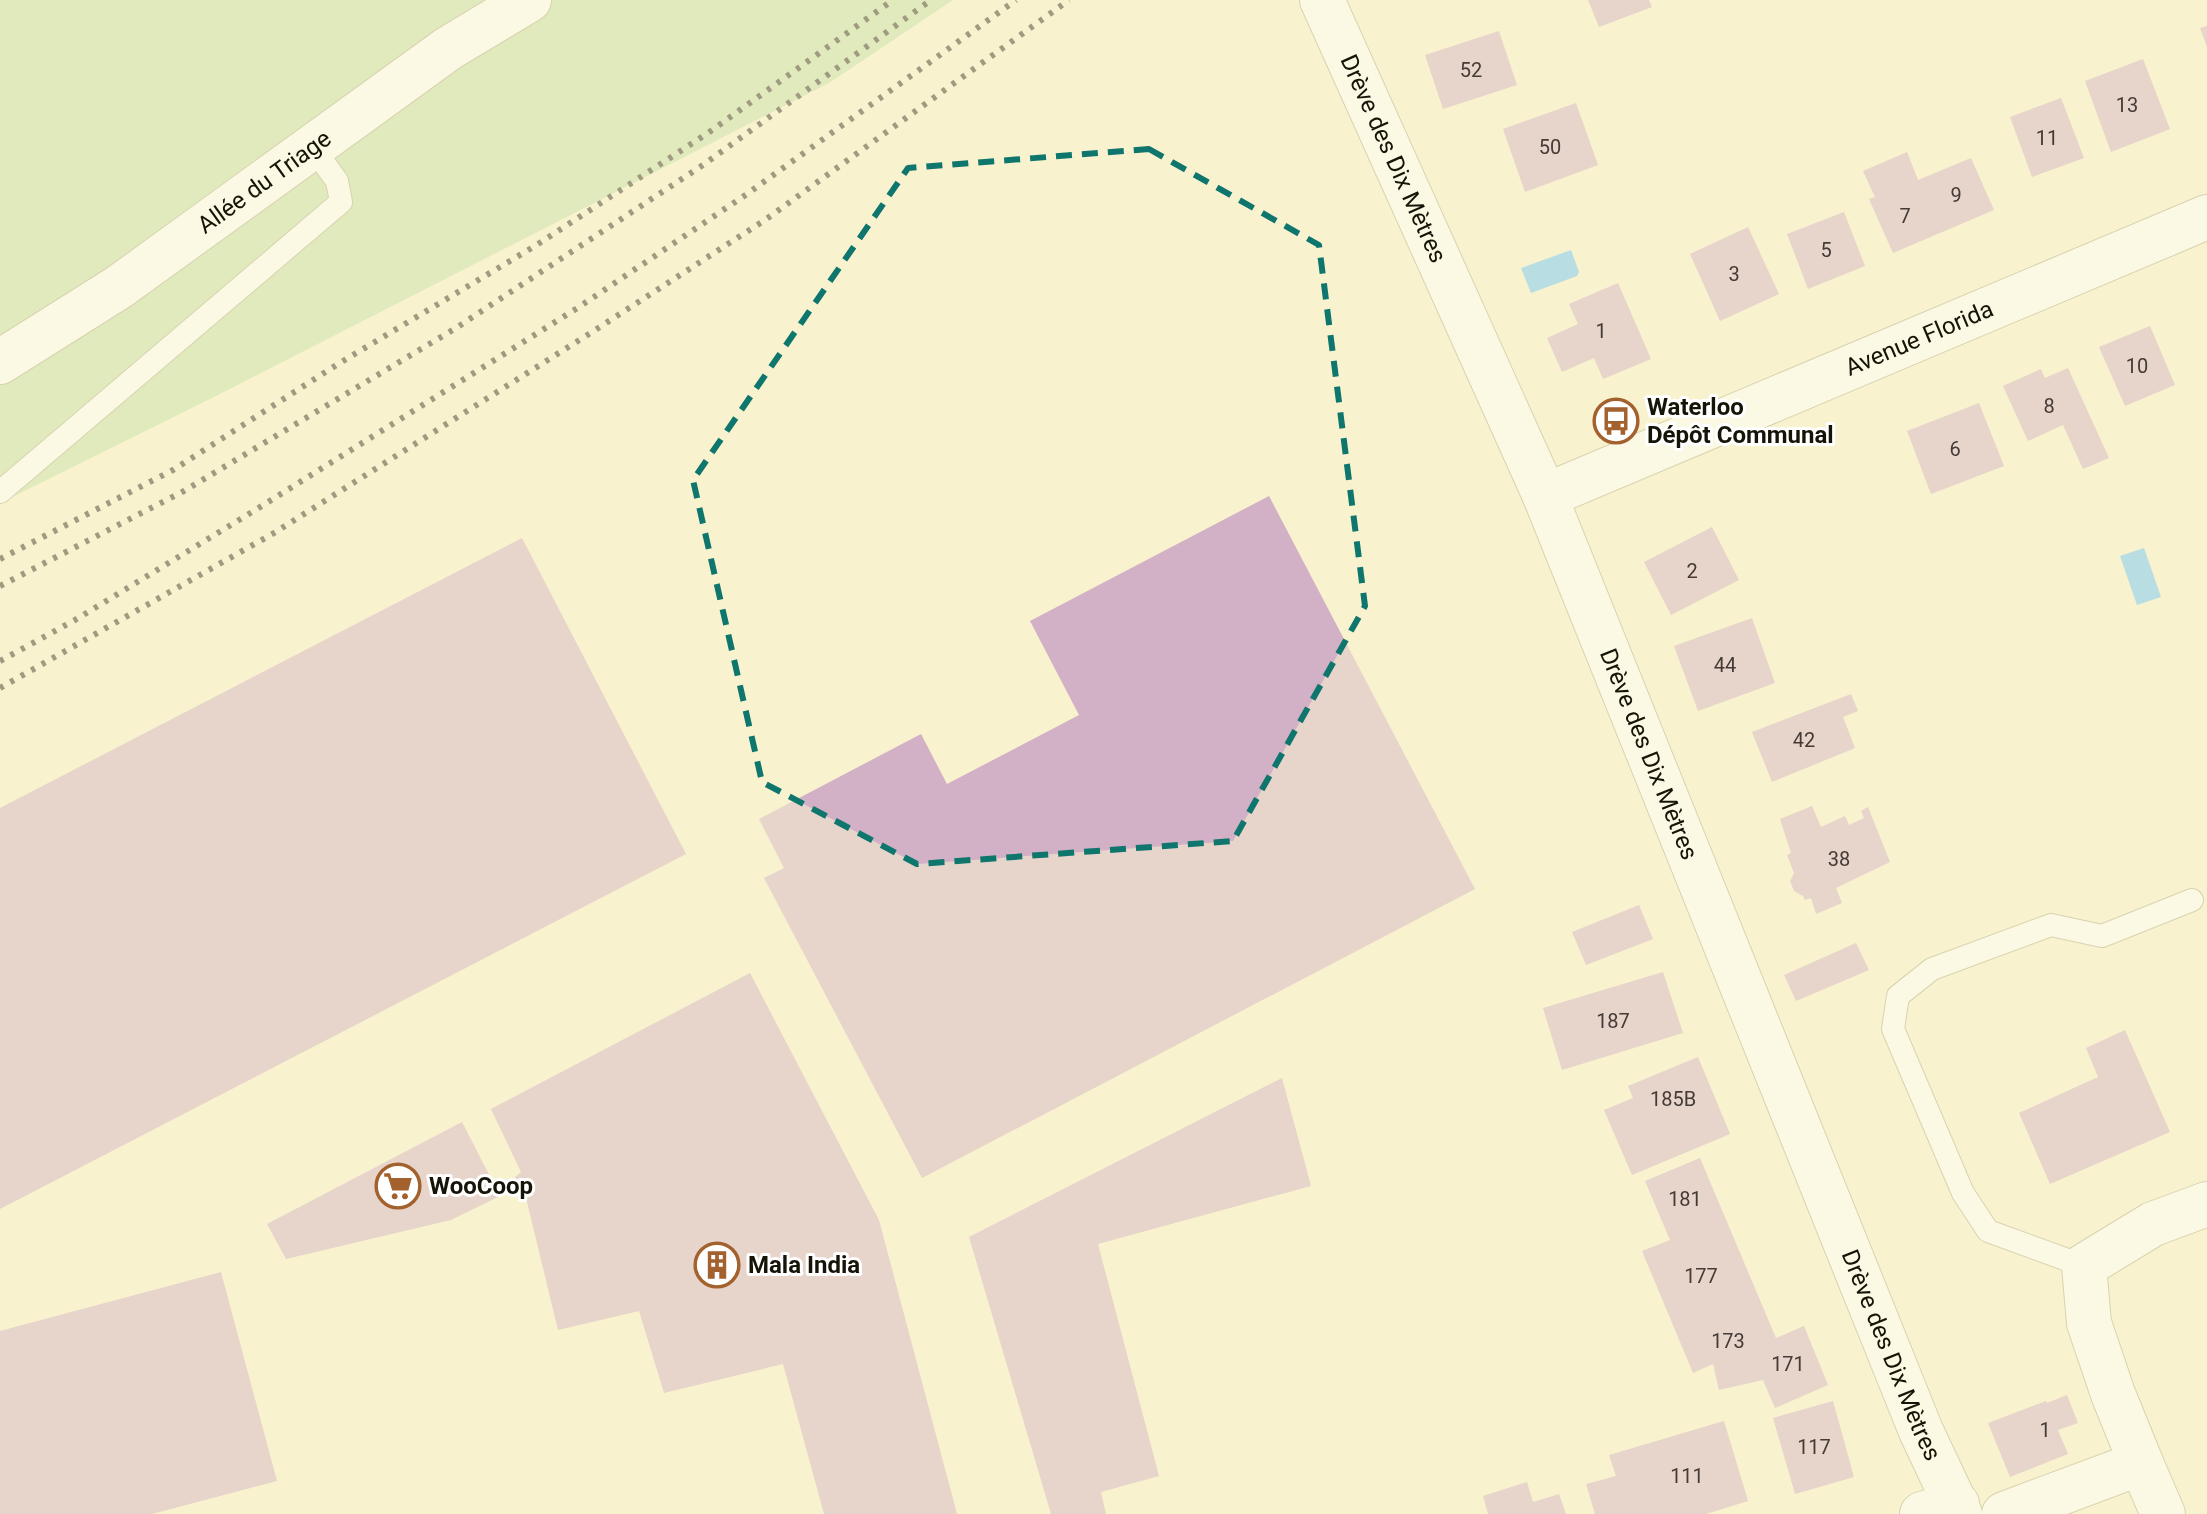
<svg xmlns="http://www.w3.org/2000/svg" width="2207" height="1514" font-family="Roboto,sans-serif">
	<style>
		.green { fill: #c4dfa9 }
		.water { fill: #6ac4fa }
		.building { fill: #d2b0c5 }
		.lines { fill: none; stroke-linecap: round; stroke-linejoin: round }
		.service-casing { stroke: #b3ad8b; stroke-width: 24 }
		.minor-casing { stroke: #b3ad8b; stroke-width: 46 }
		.service { stroke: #fff; stroke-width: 22 }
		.minor { stroke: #fff; stroke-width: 44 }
		.rail { stroke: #363223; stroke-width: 6; stroke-dasharray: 4 8; stroke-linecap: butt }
		.marked { fill: none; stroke: #0f766e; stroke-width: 6; stroke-dasharray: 16 10; stroke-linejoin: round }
		.labels { text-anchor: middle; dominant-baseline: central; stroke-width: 6; stroke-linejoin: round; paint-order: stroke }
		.number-label { font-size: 20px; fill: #453a36 }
		.street-label { font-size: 24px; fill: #161307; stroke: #fff }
		.poi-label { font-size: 24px; font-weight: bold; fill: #161307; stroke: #fff; text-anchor: start }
	</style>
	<rect width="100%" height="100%" fill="#f8f2ce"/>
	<path class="green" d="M0 0H953L829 83 218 395 0 503Z"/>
	<g class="water">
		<path d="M1571 250 1579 272 1577 276 1531 293 1521 268Z"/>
		<path d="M2144 548 2161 597 2137 605 2120 556Z"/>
	</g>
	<g class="building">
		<path d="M1588 0H1649L1652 7 1599 27Z"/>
		<path d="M2207 26V47L2200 28Z"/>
		<path d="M1499 31 1517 85 1443 109 1425 55Z"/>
		<path d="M2143 59 2170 129 2111 152 2085 81Z"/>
		<path d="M2061 98 2084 158 2032 177 2010 117Z"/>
		<path d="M1576 103 1598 165 1525 192 1503 129Z"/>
		<path d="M1907 152 1918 180 1971 158 1994 210 1893 253 1869 199 1875 197 1863 171Z"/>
		<path d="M1844 212 1865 266 1808 289 1787 234Z"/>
		<path d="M1748 227 1779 294 1720 321 1690 254Z"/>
		<path d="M1618 283 1651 359 1603 379 1594 358 1562 372 1547 338 1578 324 1569 304Z"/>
		<path d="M2150 326 2175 385 2125 406 2099 347Z"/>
		<path d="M2068 368 2109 458 2083 469 2063 425 2028 441 2003 386 2041 369 2045 378Z"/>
		<path d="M1979 403 2004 466 1931 494 1907 431Z"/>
		<path d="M1269 496 1475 889 922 1178 764 878 784 868 759 819 921 734 947 784 1079 715 1030 621Z"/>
		<path d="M1712 527 1739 580 1671 615 1644 562Z"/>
		<path d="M522 538 686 854 0 1209V808Z"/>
		<path d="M1752 618 1775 683 1698 711 1674 646Z"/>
		<path d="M1851 694 1858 711 1843 717 1855 748 1772 782 1752 732Z"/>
		<path d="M1812 806 1821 827 1845 816 1849 825 1864 818 1861 811 1868 807 1890 862 1836 888 1842 903 1816 914 1811 898 1805 900 1803 896 1794 891 1790 881 1794 873 1787 855 1791 853 1780 819Z"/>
		<path d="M1639 905 1653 939 1586 965 1572 932Z"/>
		<path d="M1856 943 1869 970 1796 1001 1784 975Z"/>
		<path d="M1663 972 1683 1033 1562 1070 1543 1008Z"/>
		<path d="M750 973 879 1220 957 1514H824L783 1364 664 1393 639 1311 558 1330 526 1198 515 1177 521 1172 491 1109Z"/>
		<path d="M2125 1030 2170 1132 2050 1184 2019 1113 2098 1077 2086 1048Z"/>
		<path d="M1698 1057 1730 1134 1632 1175 1604 1110 1633 1098 1628 1086Z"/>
		<path d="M1282 1078 1311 1186 1098 1244 1159 1476 1101 1492 1106 1514H1051L969 1237Z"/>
		<path d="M462 1122 500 1196 451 1220 286 1259 267 1224Z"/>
		<path d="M1700 1158 1776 1338 1804 1326 1828 1385 1775 1408 1763 1380 1719 1390 1713 1364 1693 1373 1642 1251 1670 1240 1645 1181Z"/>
		<path d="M221 1272 277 1481 152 1514H0V1331Z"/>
		<path d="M2067 1395 2078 1423 2058 1430 2068 1454 2010 1477 1988 1423 2046 1401 2047 1403Z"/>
		<path d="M1833 1401 1854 1477 1795 1494 1773 1418Z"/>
		<path d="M1724 1421 1748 1501 1706 1514H1595L1586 1484 1616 1476 1609 1455Z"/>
		<path d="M1527 1482 1533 1502 1559 1494 1566 1514H1488L1483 1496Z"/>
	</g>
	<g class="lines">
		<g class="service-casing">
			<g id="service">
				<path d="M0 492 341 202 337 181 313 148"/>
				<path d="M2084 1266 1988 1231 1963 1193 1893 1029 1898 996 1932 969 2051 925 2102 936 2192 900"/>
			</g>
		</g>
		<g class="minor-casing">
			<g id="minor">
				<path id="s1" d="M1322 0 1545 496 1921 1431 1960 1514"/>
				<path id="s2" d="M0 362 119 287 449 48 529 0"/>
				<path id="s3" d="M1545 496 2207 217"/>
				<path d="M2141 1463 2163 1514"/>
				<path d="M1922 1514 1957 1504"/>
				<path d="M2004 1514 2141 1463 2113 1394 2089 1323 2084 1266 2153 1224 2207 1204"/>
			</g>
		</g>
		<use href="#service" class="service"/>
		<use href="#minor" class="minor"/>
		<g class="rail">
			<path d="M0 559 173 470 338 364 535 246 708 133 893 0"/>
			<path d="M0 586 184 491 456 328 703 165 931 0"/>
			<path d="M0 661 75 620 257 509 579 307 747 194 1016 0"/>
			<path d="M0 688 274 533 589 334 765 220 1069 0"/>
		</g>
	</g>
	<path d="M0 0H2207V1514H0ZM1149 149 1319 245 1365 606 1233 841 917 864 762 782 693 480 908 168Z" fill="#f8f2ce" fill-opacity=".55" fill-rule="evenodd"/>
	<path class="marked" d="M1149 149 1319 245 1365 606 1233 841 917 864 762 782 693 480 908 168Z"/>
	<defs>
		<g id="bus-ring" transform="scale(2.3)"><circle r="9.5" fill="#fff" stroke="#a3612d" stroke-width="1.5"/><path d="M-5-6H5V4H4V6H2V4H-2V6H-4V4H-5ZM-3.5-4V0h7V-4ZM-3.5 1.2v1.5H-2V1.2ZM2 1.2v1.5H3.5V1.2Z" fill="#a3612d"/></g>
		<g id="supermarket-ring" transform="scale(2.3)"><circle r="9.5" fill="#fff" stroke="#a3612d" stroke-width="1.5"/><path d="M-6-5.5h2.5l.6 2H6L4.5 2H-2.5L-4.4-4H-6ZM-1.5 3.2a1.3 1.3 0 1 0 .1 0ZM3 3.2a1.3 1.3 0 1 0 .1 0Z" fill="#a3612d"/></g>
		<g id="building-ring" transform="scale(2.3)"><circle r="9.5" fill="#fff" stroke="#a3612d" stroke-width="1.5"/><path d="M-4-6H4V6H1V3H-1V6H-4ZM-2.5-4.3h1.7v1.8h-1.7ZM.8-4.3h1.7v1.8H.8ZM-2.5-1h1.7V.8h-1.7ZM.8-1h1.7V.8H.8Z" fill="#a3612d"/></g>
	</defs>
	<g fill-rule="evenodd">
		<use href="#bus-ring" x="1616" y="421"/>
		<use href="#supermarket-ring" x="398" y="1186"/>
		<use href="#building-ring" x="717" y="1265"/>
	</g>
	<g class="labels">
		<g class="number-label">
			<text x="1471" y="70">52</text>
			<text x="2127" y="105">13</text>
			<text x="2047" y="138">11</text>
			<text x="1550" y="147">50</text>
			<text x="1956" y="195">9</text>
			<text x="1905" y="216">7</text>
			<text x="1826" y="250">5</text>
			<text x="1734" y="274">3</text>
			<text x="1601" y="331">1</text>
			<text x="2137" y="366">10</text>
			<text x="2049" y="406">8</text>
			<text x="1955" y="449">6</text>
			<text x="1692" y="571">2</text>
			<text x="1725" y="665">44</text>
			<text x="1804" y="740">42</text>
			<text x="1839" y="859">38</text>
			<text x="1613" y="1021">187</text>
			<text x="1673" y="1099">185B</text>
			<text x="1685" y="1199">181</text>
			<text x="1701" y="1276">177</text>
			<text x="1728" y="1341">173</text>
			<text x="1788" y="1364">171</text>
			<text x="2045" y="1430">1</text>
			<text x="1814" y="1447">117</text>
			<text x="1687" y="1476">111</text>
		</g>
		<g class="street-label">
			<text stroke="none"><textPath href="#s1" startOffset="174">Drève des Dix Mètres</textPath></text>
			<text stroke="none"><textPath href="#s2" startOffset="320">Allée du Triage</textPath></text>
			<text stroke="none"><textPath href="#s3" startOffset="406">Avenue Florida</textPath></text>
			<text stroke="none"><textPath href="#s1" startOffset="822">Drève des Dix Mètres</textPath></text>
			<text stroke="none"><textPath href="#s1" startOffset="1470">Drève des Dix Mètres</textPath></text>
		</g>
		<g class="poi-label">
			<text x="1647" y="407">Waterloo<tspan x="1647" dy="28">Dépôt Communal</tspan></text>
			<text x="429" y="1186">WooCoop</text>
			<text x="748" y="1265">Mala India</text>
		</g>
	</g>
</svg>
